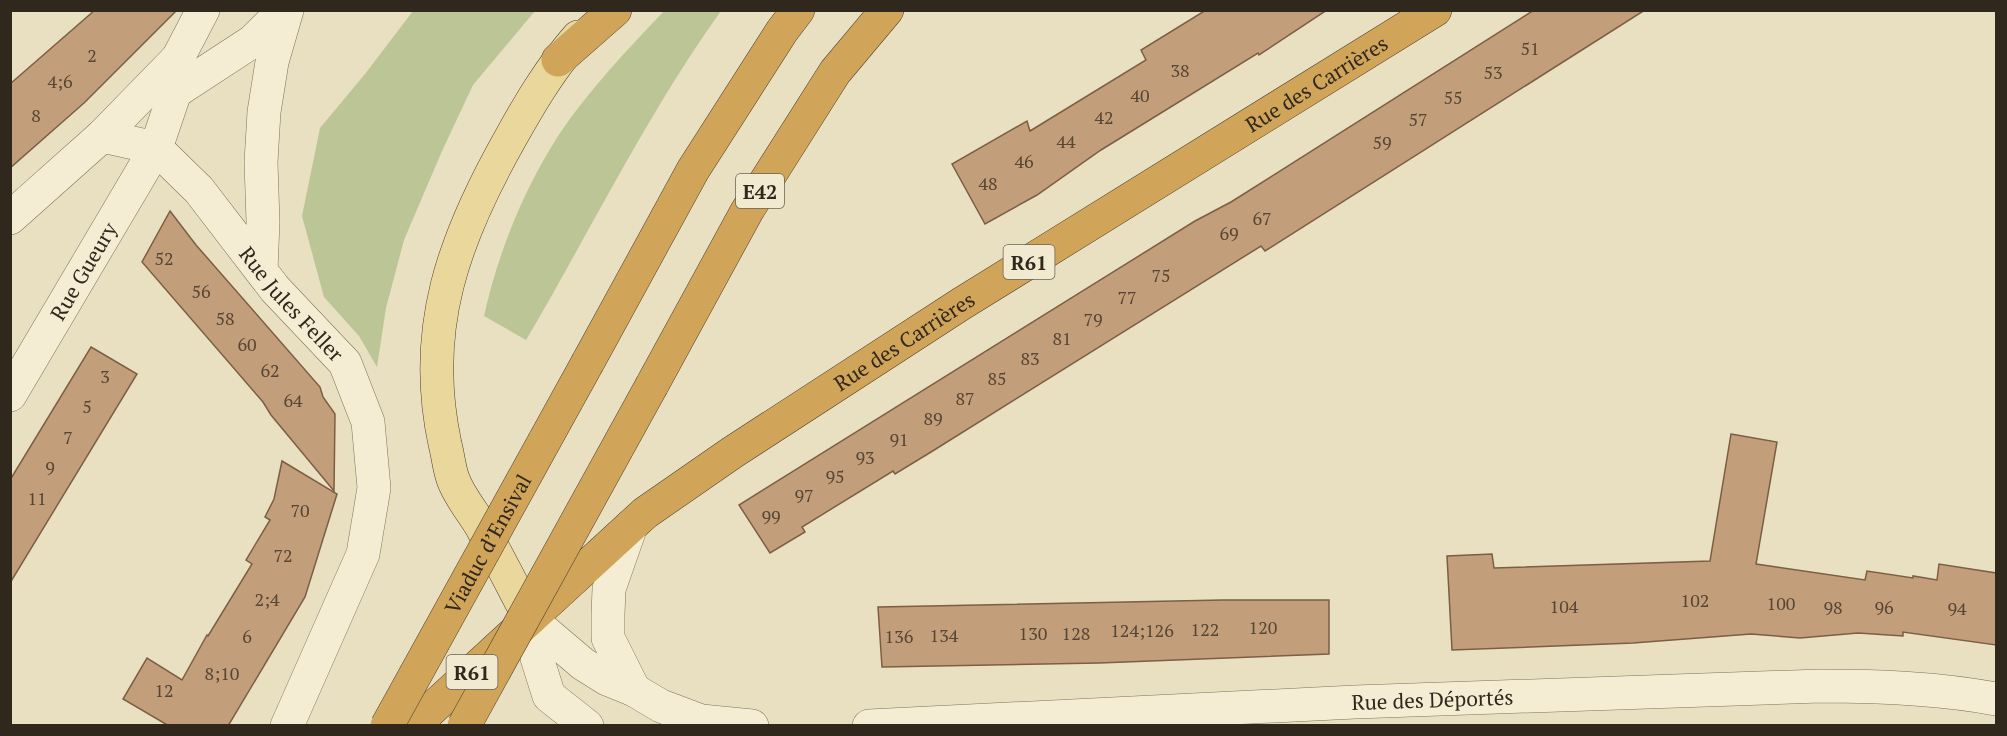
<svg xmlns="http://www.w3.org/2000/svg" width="2007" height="736" font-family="'PT Serif',serif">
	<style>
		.green { fill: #bcc596 }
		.building { fill: #c39e7a; stroke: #7c5e43; stroke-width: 1.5 }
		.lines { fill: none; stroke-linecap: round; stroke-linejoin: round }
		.minor-casing { stroke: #80715a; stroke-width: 34 }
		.major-casing { stroke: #4e402e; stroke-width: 34 }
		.highway-casing { stroke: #4e402e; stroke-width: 34 }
		.minor { stroke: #f4edd3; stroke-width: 33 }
		.major { stroke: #e9d79c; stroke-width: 33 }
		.highway { stroke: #d0a559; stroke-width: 33 }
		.highway-bridge-casing { stroke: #4e402e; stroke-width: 34; stroke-linecap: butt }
		.highway-bridge { stroke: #d0a559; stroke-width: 33 }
		.labels { text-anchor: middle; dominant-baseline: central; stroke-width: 5; stroke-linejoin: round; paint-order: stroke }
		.number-label { font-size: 18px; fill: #564634 }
		.shield { fill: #f1ead0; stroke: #6b6253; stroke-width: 1.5 }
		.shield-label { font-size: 20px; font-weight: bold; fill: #31281d }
		.street-label { font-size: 21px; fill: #31281d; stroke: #f1ead0 }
	</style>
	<rect width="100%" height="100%" fill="#e8e0c1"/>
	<g class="green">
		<path d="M413 11H535L473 85 442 151 404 240 386 308 377 367 359 336 324 297 302 216 320 128 365 74Z"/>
		<path d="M664 11H721C647 114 591 230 526 340L484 316C498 253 523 191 558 136 588 91 627 50 664 11Z"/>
	</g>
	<g class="building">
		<path d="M95 10H177L84 103 10 168V84Z"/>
		<path d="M1206 10H1327L1259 55 1258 53 1101 150 1037 195 985 224 952 164 1027 121 1030 131 1146 60 1141 50Z"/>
		<path d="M1534 10H1645L1265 251 1261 246 931 452 895 474 893 471 802 527 805 532 770 553 739 505 1195 221 1231 202Z"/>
		<path d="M170 211 196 245 320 387 323 397 335 414 334 491 271 415 263 402 142 262Z"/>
		<path d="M91 347 137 374 10 583V480Z"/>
		<path d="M1731 434 1777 442 1756 564 1865 580 1867 571 1913 578V576L1937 580 1939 564 1996 573V645L1903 632V636L1858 633 1800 638 1751 634 1633 643 1452 650 1447 556 1492 554 1494 568 1710 561Z"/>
		<path d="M282 461 337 494 305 597 228 726H169L123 699 147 658 182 680 207 635 208 636 252 564 246 560 270 520 265 517 274 499Z"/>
		<path d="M1223 600H1329V654L1099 663 882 667 878 607Z"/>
	</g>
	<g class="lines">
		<g class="minor-casing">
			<g id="minor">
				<path d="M175 92 253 41 284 10"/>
				<path d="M102 136 178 58"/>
				<path id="s1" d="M156 148 199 190 275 289 345 363 368 422 374 488 363 554 287 726"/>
				<path d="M10 218 102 136 156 148"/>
				<path d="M261 270 263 222 261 162 264 112 272 62 287 10"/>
				<path id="s2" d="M10 395 156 148 175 92 178 58 203 10"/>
				<path d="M631 526 609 589 608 614V638L634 690"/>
				<path d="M530 619 583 664 607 679 634 690 661 706 701 721 752 726"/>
				<path d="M530 619 537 658 549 696 587 726"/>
				<path id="s3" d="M869 726 1355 702 1820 686C1879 686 1938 688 1996 699"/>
			</g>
		</g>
		<g class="major-casing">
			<path id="major" d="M530 619C514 588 498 557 481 526 472 511 459 496 453 479 449 468 448 455 445 444 420 329 454 238 510 139 530 103 550 69 578 37"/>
		</g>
		<g class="highway-casing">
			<g id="highway">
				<path d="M558 60 615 10"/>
				<path d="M588 362 693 170 782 31 798 10"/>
				<path d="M652 385 747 211 835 72 887 10"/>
				<path id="s4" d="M413 726 645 513 733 452 961 304 1435 10"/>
			</g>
		</g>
		<use href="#minor" class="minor"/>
		<use href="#major" class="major"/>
		<use href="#highway" class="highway"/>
		<g class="highway-bridge-casing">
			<g id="highway-bridge">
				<path id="s5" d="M387 726 588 362"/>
				<path d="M464 726 652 385"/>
			</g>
		</g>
		<use href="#highway-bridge" class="highway-bridge"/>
	</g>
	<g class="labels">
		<g class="number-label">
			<text x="1530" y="48">51</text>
			<text x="92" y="55">2</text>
			<text x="1180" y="70">38</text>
			<text x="1493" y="72">53</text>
			<text x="60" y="81">4;6</text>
			<text x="1140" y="95">40</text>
			<text x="1453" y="97">55</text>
			<text x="36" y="115">8</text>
			<text x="1104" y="117">42</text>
			<text x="1418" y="119">57</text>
			<text x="1066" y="141">44</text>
			<text x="1382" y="142">59</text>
			<text x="1024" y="161">46</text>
			<text x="988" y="183">48</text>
			<text x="1262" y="218">67</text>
			<text x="1229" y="233">69</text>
			<text x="164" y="258">52</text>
			<text x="1161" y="275">75</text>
			<text x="201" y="291">56</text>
			<text x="1127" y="297">77</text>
			<text x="225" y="318">58</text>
			<text x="1093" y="319">79</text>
			<text x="1062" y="338">81</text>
			<text x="247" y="344">60</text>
			<text x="1030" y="358">83</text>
			<text x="270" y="370">62</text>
			<text x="105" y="376">3</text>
			<text x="997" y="378">85</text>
			<text x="965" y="398">87</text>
			<text x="293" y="400">64</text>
			<text x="87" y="406">5</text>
			<text x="933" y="418">89</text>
			<text x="68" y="437">7</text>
			<text x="899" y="439">91</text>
			<text x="865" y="457">93</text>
			<text x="50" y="467">9</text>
			<text x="835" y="476">95</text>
			<text x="804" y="495">97</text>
			<text x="37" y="498">11</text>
			<text x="300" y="510">70</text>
			<text x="771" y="516">99</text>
			<text x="283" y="555">72</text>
			<text x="267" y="599">2;4</text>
			<text x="1695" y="600">102</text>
			<text x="1781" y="603">100</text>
			<text x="1564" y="606">104</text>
			<text x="1833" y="607">98</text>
			<text x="1884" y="607">96</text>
			<text x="1957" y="608">94</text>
			<text x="1263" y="627">120</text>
			<text x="1205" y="629">122</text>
			<text x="1142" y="630">124;126</text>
			<text x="1033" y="633">130</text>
			<text x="1076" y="633">128</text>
			<text x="944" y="635">134</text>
			<text x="247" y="636">6</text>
			<text x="899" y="636">136</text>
			<text x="222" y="673">8;10</text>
			<text x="164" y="690">12</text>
		</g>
		<g class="shield">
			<rect x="736" y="174" width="48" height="34" rx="4.5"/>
			<rect x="1003.5" y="245" width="51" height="34" rx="4.5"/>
			<rect x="446.5" y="655" width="51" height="34" rx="4.5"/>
		</g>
		<g class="shield-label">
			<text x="760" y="191">E42</text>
			<text x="1029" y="262">R61</text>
			<text x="472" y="672">R61</text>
		</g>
		<g class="street-label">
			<text stroke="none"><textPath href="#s4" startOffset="1112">Rue des Carrières</textPath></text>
			<text stroke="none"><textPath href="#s2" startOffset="144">Rue Gueury</textPath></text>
			<text stroke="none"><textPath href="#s1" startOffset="207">Rue Jules Feller</textPath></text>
			<text stroke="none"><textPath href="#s4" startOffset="626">Rue des Carrières</textPath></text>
			<text stroke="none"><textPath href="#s5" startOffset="208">Viaduc d’Ensival</textPath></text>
			<text stroke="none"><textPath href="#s3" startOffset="564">Rue des Déportés</textPath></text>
		</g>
	</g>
	<rect width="2007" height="736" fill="none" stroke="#31281d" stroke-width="24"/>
</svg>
